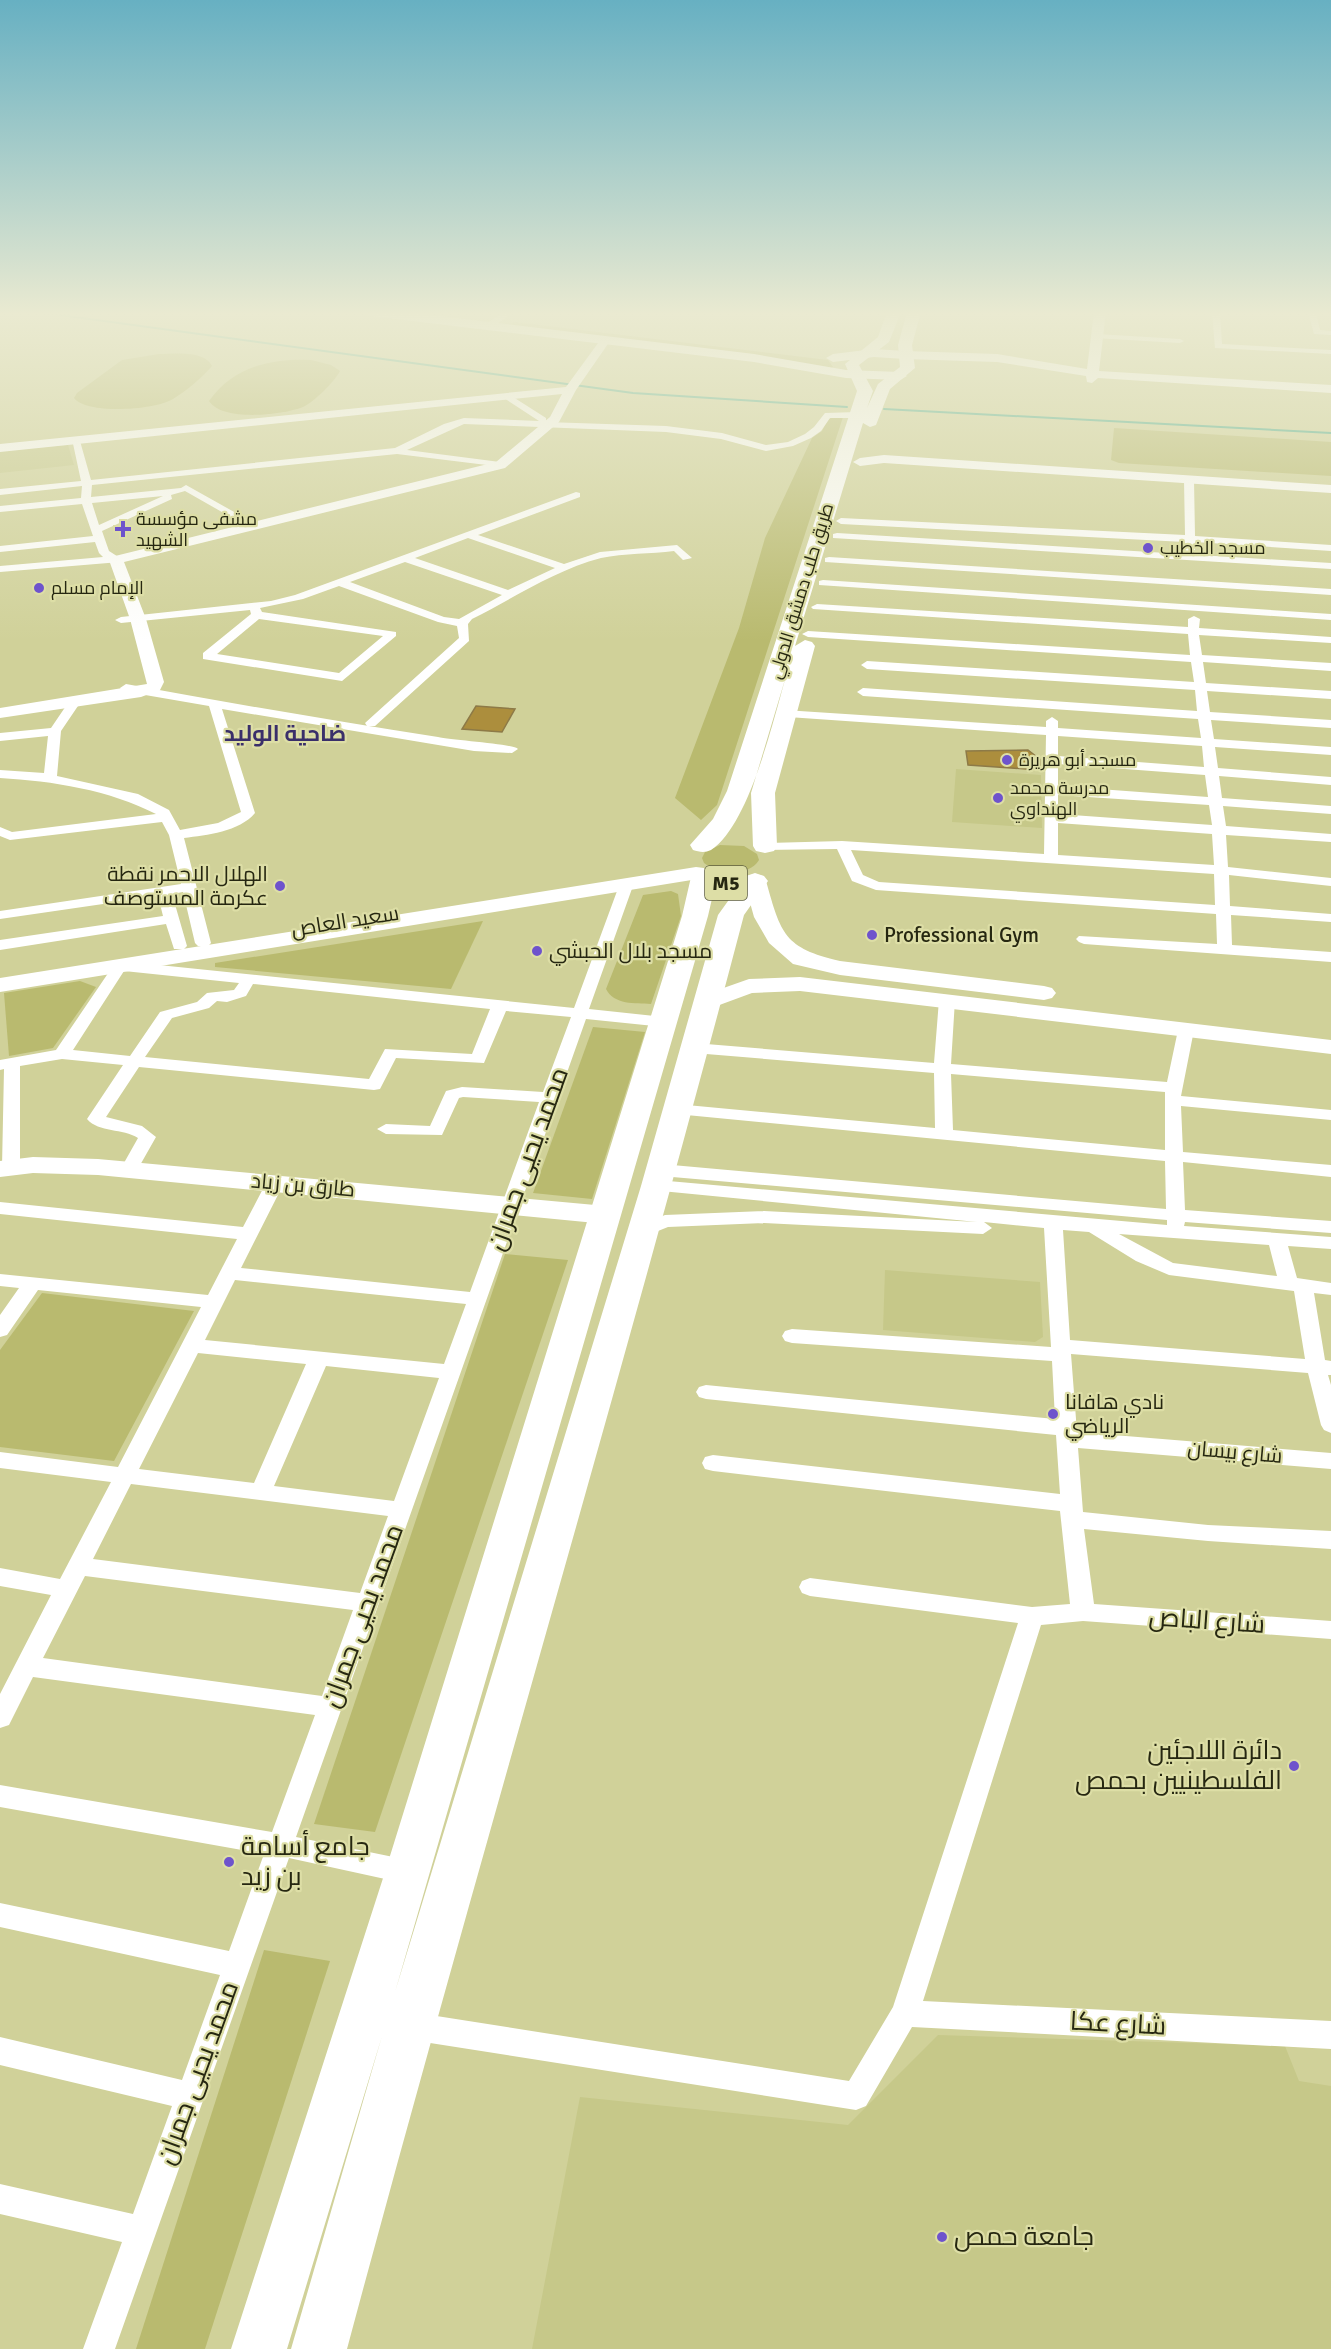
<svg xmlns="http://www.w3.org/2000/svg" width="1331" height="2349" font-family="Signika,Cairo,sans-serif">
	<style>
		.built { fill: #c6c889 }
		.green { fill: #b9ba6f }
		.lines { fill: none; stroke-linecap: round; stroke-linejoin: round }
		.stream { stroke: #45aa8a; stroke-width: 2 }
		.building { fill: #ac8e3d; stroke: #8d7a47; stroke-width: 1.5 }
		.minor { fill: #fff; fill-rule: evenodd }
		.tertiary { fill: #fff; fill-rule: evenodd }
		.secondary { fill: #fff; fill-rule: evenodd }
		.primary { fill: #fff; fill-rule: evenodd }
		.trunk { fill: #fff; fill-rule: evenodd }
		.poi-dot { fill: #6e53cc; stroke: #dddea6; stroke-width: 2 }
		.labels { text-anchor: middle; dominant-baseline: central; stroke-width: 4.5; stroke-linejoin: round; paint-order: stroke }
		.far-poi-label { font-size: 18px; fill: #262711; stroke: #dddea6; text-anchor: start }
		.far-street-label { font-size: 18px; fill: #262711; stroke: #dddea6 }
		.shield { fill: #dddea6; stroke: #5d5e3e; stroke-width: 1.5 }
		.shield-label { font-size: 20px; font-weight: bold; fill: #262711 }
		.poi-label { font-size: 21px; fill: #262711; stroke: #dddea6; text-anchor: start }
		.street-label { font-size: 21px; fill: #262711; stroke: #dddea6 }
		.far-district-label { font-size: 22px; font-weight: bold; fill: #3a2f6a; stroke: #dddea6 }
		.near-street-label { font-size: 26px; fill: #262711; stroke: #dddea6 }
		.near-poi-label { font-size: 26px; fill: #262711; stroke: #dddea6; text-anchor: start }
	</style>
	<rect width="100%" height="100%" fill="#d0d199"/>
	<g class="built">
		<path d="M68 445 74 465 0 473V451Z"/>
		<path d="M956 769 1041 775 1042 828 952 822Z"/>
		<path d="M885 1270 1040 1282 1043 1337 1035 1342 883 1330Z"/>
		<path d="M938 2035 1285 2046 1299 2081 1331 2086V2349H532L580 2097 848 2125Z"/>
	</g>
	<g class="green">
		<path d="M515 322 828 360 833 367 829 369 506 325Z"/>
		<path d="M159 354C174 354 204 350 212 366 202 378 186 391 173 399 156 410 87 415 74 398L77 393 122 360Z"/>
		<path d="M311 360 331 365 340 371C334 382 315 401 303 407 283 415 222 422 209 401 233 367 271 358 311 360Z"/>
		<path d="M835 417H843L717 805 701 820 675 798 739 628 765 538 812 438 822 431 828 419Z"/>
		<path d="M1114 428 1331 442V476L1119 463 1111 460Z"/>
		<path d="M720 845 744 846 757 854 759 860C749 877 718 874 704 863L702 858 705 852Z"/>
		<path d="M671 891 678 894 681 916 651 1004C635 1003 614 1005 606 989L643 895Z"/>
		<path d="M483 921 451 989 215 967V963Z"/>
		<path d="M80 981 96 987 53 1048 9 1056 4 993Z"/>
		<path d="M593 1027 645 1032 592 1199 533 1193Z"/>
		<path d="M505 1254 568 1260 375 1832 314 1824Z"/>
		<path d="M42 1293 194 1311 114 1461 0 1447V1350Z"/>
		<path d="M264 1950 330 1961 205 2349H136Z"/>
	</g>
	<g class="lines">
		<g class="stream">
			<path d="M38 312 633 393 847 407"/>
			<path d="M884 409 1331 433"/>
		</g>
	</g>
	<g class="building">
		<path d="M476 706 515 709 502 732 462 729Z"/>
		<path d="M1028 750 1041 760 1040 770 968 765 966 751Z"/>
	</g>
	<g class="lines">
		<g class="minor">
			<path d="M504 312H514L490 329H484V325Z"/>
			<path d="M1212 312H1220L1222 344 1331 350V354L1215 348Z"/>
			<path d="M1308 312H1316L1320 330 1331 331V335L1314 334Z"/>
			<path d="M1097 334 1180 339 1184 341 1180 343 1094 338Z"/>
			<path d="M507 393 546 418V422L666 426 722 433 766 445 788 442 805 434 814 427 825 413 857 412 861 415 857 418H830L821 431 811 438 793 446 766 451 721 439 666 432 464 424 407 450 500 462 503 463V467L397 454 92 485 91 497 181 488 186 485 252 522 243 524 185 491 171 495 172 499 102 531 109 551 120 558V562L0 572V566L103 557 99 553 95 542 0 552V546L93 536 82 504 0 512V506L81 498 82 486 0 495V489L81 481 72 439 80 441 91 480 395 448 444 424 464 418 539 421 504 398 503 396ZM163 496 99 525 92 503Z"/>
			<path d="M1189 477 1194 480 1195 536 1331 545V551L1195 542V550L1190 553 1185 550V542L841 524 836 521 841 518 1185 535 1184 480Z"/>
			<path d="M576 492 580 493V497L478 535 564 564 600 552 677 545 692 558 683 560 674 551C651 554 624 553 601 558 555 570 514 598 472 619L468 624 469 641 375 726H367L365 723 459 638 457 626 438 622 339 586 303 599 260 608 262 612 396 632V636L342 681 203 659V653L251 614 250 610 121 623 115 620 121 617 271 601 295 595ZM468 538 555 568 508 590 415 558ZM405 562 502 595 459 619 444 617 350 582ZM259 619 383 636 339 673 217 654Z"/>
			<path d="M837 533 1331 563V569L833 538V534Z"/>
			<path d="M829 557 1331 589V595L825 562V558Z"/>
			<path d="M823 580 1331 614V620L819 585V581Z"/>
			<path d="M817 604 1188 627V619L1194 616 1200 619 1199 628 1331 637V643L1199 635 1202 655 1331 663V671L1203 662 1206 683 1331 691V699L1207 691 1210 712 1331 720V728L1211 720 1214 739 1331 747V755L1215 747 1218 768 1331 777V785L1219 776 1222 798 1331 806V814L1223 806 1226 826 1331 834V842L1226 835 1228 867 1331 878V886L1229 875 1230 906 1331 914V922L1231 915 1232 945 1331 952V962L1084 944 1079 942 1076 939 1079 936 1217 944 1216 914 876 890 852 881 837 849 763 850V844L768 843 842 841 1044 854 1046 735 788 717 784 716V710L1046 727V721L1052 717 1058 721V728L1201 738 1198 719 863 696 857 692 863 688 1197 711 1195 690 867 669 861 665 867 661 1194 682 1191 662 808 637 802 634 808 631 1190 655 1188 634 813 609 811 607ZM1058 736 1202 746 1204 767 1058 756ZM1058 764 1205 775 1208 797 1058 786ZM1058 795 1209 805 1212 825 1058 814ZM1058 823 1212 834 1214 865 1058 855ZM851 850 1214 874 1215 905 879 882 863 875Z"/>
			<path d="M126 684C230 703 334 721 438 737 451 740 514 744 518 749L512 753 474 751 222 709 255 813C239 832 207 835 184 838L211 943 208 946H198L195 943 183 892 172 894 187 946 184 949H174L166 924 0 950V940L163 916 158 896 0 919V911L181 884 169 835 162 822 10 840 0 836V827L12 832 156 814C109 790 53 781 0 778V770L44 773 48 736 0 741V733L51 728 70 700H78L80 703 61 731 57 776 138 794 169 810 180 830 218 823 241 812 209 706 122 691 120 688Z"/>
			<path d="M627 879 634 883 589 1009 664 1017 672 1022 664 1027 586 1019 296 1837 408 1860 417 1864 421 1872 417 1880 408 1884 289 1858 115 2349H83L122 2242 0 2214V2184L133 2214 172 2106 0 2065V2037L182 2080 220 1975 0 1927V1903L229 1951 264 1854 0 1807V1785L272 1832 315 1715 33 1677 9 1725 0 1728V1694L51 1595 0 1586V1568L60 1579 111 1482 0 1468V1452L118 1467 201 1307 38 1290 7 1335 0 1337V1315L19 1288 0 1286V1274L208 1295 237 1239 0 1214V1202L243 1227 266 1183 275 1177 284 1183 241 1268 470 1292 539 1102 463 1097 459 1098 442 1135 386 1134 377 1129 386 1124 430 1126 446 1091 462 1087 543 1092 571 1017 506 1011 484 1063 396 1058 380 1089 374 1090 139 1067 106 1117 142 1126 156 1137 135 1174 129 1176 120 1170 138 1138C123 1128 99 1133 87 1119L123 1065 62 1059 20 1066V1167L11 1172 5 1171 2 1167 4 1069 0 1070V1060L56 1050 115 963 120 961 574 1008 620 883ZM124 971 239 983 234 990 207 993 197 1002 160 1012 130 1056 73 1050ZM253 984 490 1009 472 1054 385 1049 369 1079 145 1057 172 1018 209 1008 217 1001 227 1002 246 996ZM235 1280 466 1304 444 1364 205 1340ZM198 1353 306 1364 254 1483 139 1469ZM326 1366 439 1378 394 1501 274 1486ZM131 1484 388 1516 360 1593 93 1559ZM85 1576 353 1610 322 1696 43 1658Z"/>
			<path d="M947 995 955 1000 951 1064 1167 1082 1178 1030 1186 1025 1194 1030 1181 1096 1331 1110V1120L1181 1106 1183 1152 1331 1165V1177L1183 1162 1185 1210 1331 1221V1233L1185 1222 1184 1226 1331 1237V1249L1288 1246 1297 1278 1331 1283V1295L1314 1293 1325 1360 1331 1361V1375H1328L1331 1385V1433L1324 1430 1321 1425 1308 1373 1071 1354 1077 1432 1331 1453V1469L1078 1448 1083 1512 1208 1525 1331 1531V1549L1208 1541 1084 1529 1094 1604 1331 1621V1639L1083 1621 1041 1625 923 2001 1331 2021V2049L912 2027 866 2106 856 2110 411 2040 401 2036 397 2026 401 2016 411 2012 849 2081 893 2007 1018 1623 810 1596 802 1593 799 1587 802 1581 810 1578 1032 1607 1070 1604 1060 1511 713 1471 705 1469 702 1463 705 1457 713 1455 1060 1494 1056 1435 706 1399 699 1397 696 1392 699 1387 706 1385 1055 1419 1052 1361 792 1343 785 1341 782 1336 785 1331 792 1329 1051 1347 1044 1228 984 1222 992 1228 983 1234 764 1223 668 1227 643 1237 634 1231 636 1227 665 1215 764 1211 977 1222 651 1190 648 1186 657 1180 1167 1225V1220L661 1176 652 1170 661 1164 1166 1209 1165 1161 676 1114 667 1109 676 1104 935 1128 934 1073 694 1053 686 1048 694 1043 934 1063 939 1000ZM951 1074 1165 1092V1150L953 1130ZM1063 1230 1089 1232 1136 1261 1169 1275 1294 1291 1305 1359 1070 1340ZM1119 1234 1269 1245 1277 1276 1173 1263Z"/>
		</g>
		<path class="tertiary" d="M605 338 610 341 576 390 559 422 505 468 124 562 146 619 164 682 160 690 141 697 0 718V708L147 684 130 619 109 560 111 557 496 462 550 417 562 394 0 452V444L566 387 601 339Z"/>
		<g class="secondary">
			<path d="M1094 312H1106L1099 371 1331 385V393L1098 378 1092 383 1087 382 1086 376 997 362 905 359 899 355 905 351 997 354 1087 369Z"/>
			<path d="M884 455 1331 485V493L884 463 860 466 853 462 860 458Z"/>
			<path d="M696 867 704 868 707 873 704 878 0 992V978Z"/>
			<path d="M755 874 763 876 766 881C781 934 784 948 840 961L1044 986 1052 988 1056 993 1052 998 1044 1000 840 975 793 964 769 943 754 917 744 881 747 876Z"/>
			<path d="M800 977 1331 1040V1054L800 991 752 993 714 1007 706 1009 698 1007 694 1002 698 997 749 979Z"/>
			<path d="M33 1157 98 1159 606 1206 616 1209 620 1215 616 1221 606 1224 98 1175 33 1173 0 1177V1161Z"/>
		</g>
		<g class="primary">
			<path d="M365 312H407L754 354 846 370 900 372 907 376 900 380 846 378 754 362 371 316Z"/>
			<path d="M874 349 905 351 912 355 905 359 874 357 833 362 826 358 833 354Z"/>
		</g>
		<g class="trunk">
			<path d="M887 312H901L889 342 859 365 873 391 867 408 878 384 900 367 898 345 907 312H921L912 345 915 368 890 389 876 425 870 427 863 423 795 646 805 640 812 642 815 646 775 793 777 846 774 851 765 853 756 851 753 846 751 793 789 666C775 712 751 824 711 850 705 853 699 852 693 850L690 845 713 819 727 791 857 391 845 364 878 337Z"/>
			<path d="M704 869 713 872 717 877 708 916 395 1992 641 1186 718 915 746 876 755 873 764 876 768 881 744 915C618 1395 475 1870 347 2349H291L382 2036 287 2349H231L385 1872 682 916 691 877 695 872Z"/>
		</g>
	</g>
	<linearGradient id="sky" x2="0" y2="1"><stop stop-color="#67b0c2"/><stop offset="0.49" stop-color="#eaead1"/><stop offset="1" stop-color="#eaead1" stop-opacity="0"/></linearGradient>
	<rect width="1331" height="641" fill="url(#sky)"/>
	<g class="poi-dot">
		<path d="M120 520h6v6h6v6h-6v6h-6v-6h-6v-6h6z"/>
		<circle cx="1148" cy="548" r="6"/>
		<circle cx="39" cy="588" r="6"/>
		<circle cx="1007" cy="760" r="6"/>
		<circle cx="998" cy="798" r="6"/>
		<circle cx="280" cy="886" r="6"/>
		<circle cx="872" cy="935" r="6"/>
		<circle cx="537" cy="951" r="6"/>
		<circle cx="1053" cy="1414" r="6"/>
		<circle cx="1294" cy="1766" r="6"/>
		<circle cx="229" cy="1862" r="6"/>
		<circle cx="942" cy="2237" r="6"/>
	</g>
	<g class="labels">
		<g class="far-poi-label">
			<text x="136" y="519">مشفى مؤسسة<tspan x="136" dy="21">الشهيد</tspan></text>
			<text x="1160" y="548">مسجد الخطيب</text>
			<text x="51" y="588">الإمام مسلم</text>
			<text x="1019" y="760">مسجد أبو هريرة</text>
			<text x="1010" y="788">مدرسة محمد<tspan x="1010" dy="21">الهنداوي</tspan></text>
		</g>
		<g class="far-street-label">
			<text transform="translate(801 591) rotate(-73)">طريق حلب دمشق الدولي</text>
		</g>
		<rect class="shield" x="705" y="866" width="42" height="34" rx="4.5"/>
		<g class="shield-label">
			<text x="726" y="883">M5</text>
		</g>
		<g class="poi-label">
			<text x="268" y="874" text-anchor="end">الهلال الاحمر نقطة<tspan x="268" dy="24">عكرمة المستوصف</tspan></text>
			<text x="884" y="935">Professional Gym</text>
			<text x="549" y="951">مسجد بلال الحبشي</text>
			<text x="1065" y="1402">نادي هافانا<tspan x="1065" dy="24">الرياضي</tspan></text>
		</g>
		<g class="street-label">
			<text transform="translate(345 921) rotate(-9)">سعيد العاص</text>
			<text transform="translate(303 1185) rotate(5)">طارق بن زياد</text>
			<text transform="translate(1235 1452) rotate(5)">شارع بيسان</text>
		</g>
		<g class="far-district-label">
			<text x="285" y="733">ضاحية الوليد</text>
		</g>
		<g class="near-street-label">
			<text transform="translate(528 1159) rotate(-70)">محمد يحيى جمران</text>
			<text transform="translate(363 1616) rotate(-70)">محمد يحيى جمران</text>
			<text transform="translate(1207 1621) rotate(4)">شارع الباص</text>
			<text transform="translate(1118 2024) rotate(3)">شارع عكا</text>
			<text transform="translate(198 2073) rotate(-70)">محمد يحيى جمران</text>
		</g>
		<g class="near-poi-label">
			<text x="1282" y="1751" text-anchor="end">دائرة اللاجئين<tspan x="1282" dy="30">الفلسطينيين بحمص</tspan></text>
			<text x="241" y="1847">جامع أسامة<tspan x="241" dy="30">بن زيد</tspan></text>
			<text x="954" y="2237">جامعة حمص</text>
		</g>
	</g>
</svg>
